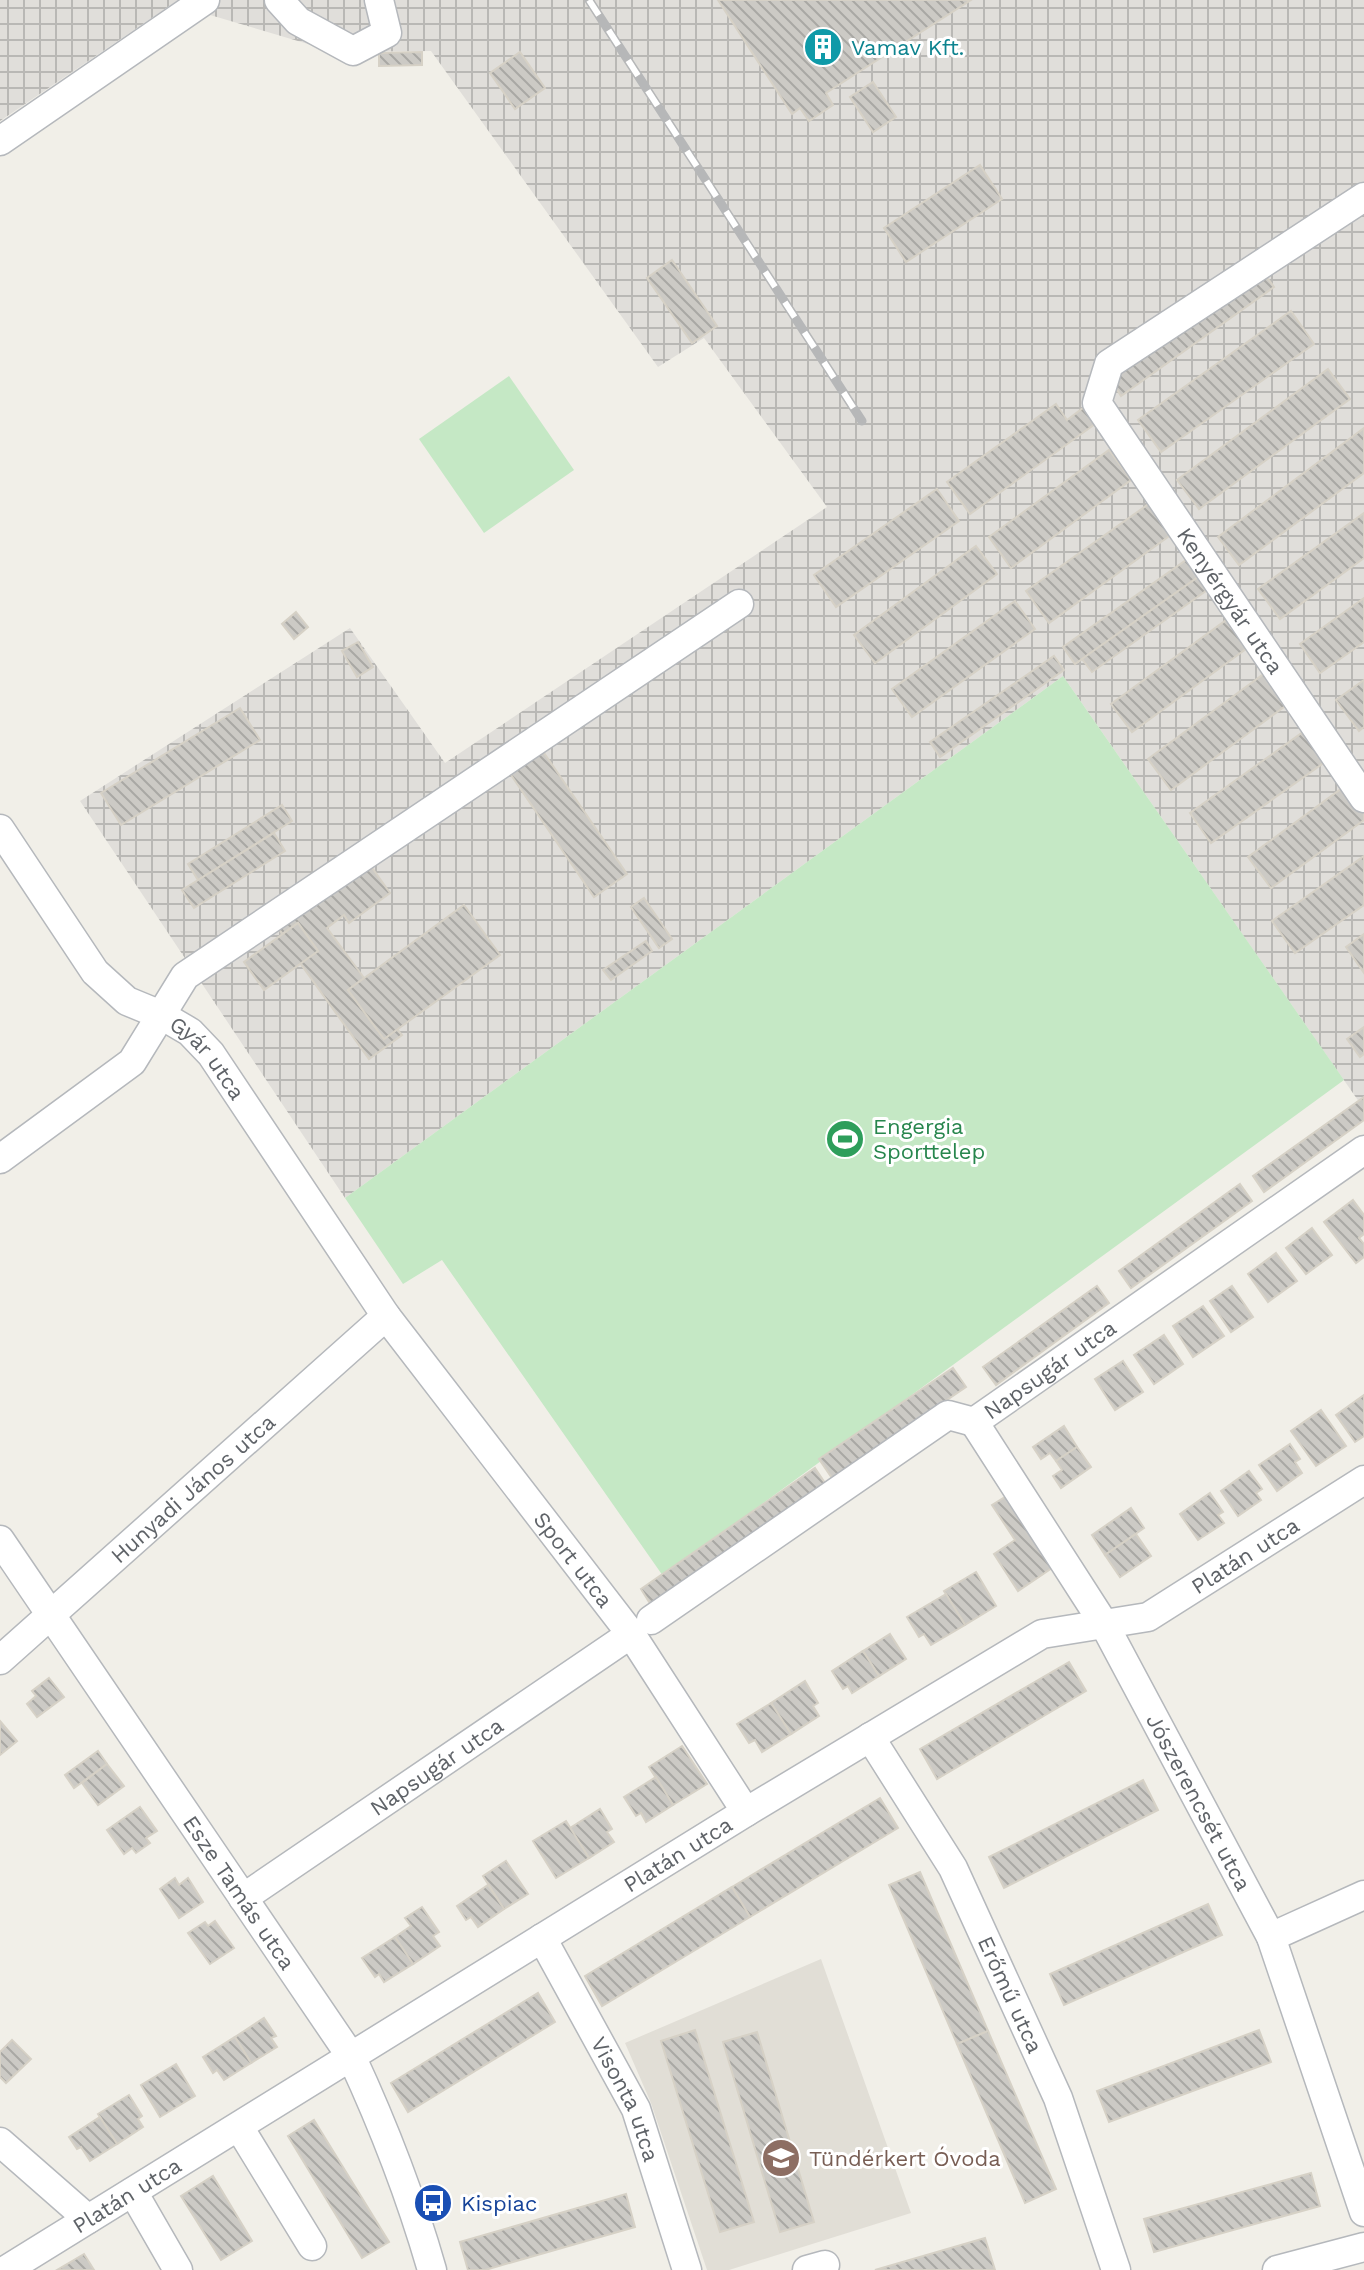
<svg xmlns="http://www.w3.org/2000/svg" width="1364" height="2270" font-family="'Work Sans',sans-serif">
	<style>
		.industrial { fill: url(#industrial-grid) }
		.education { fill: #e1ded6 }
		.garden { fill: #c5e8c5 }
		.building { fill: url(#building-back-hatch); stroke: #d6d1c6; stroke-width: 2 }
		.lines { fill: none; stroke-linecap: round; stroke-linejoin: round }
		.minor-casing { stroke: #b5b8bc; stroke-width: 31 }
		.minor { stroke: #fff; stroke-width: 28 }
		.rail-casing { stroke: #b6b7b8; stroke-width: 9 }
		.rail { stroke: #fff; stroke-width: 6; stroke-dasharray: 18; stroke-linecap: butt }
		.labels { text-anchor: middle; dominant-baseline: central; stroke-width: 6; stroke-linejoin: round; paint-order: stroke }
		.culture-label { font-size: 22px; fill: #0d838f; stroke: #fff; text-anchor: start }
		.street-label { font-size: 22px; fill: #5f6368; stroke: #fff }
		.leisure-label { font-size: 22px; fill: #27864d; stroke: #fff; text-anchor: start }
		.education-label { font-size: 22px; fill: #785e54; stroke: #fff; text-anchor: start }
		.transit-label { font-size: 22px; fill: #164399; stroke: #fff; text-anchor: start }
	</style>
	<defs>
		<pattern id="industrial-grid" width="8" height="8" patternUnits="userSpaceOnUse" patternTransform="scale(2)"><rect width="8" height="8" fill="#e0deda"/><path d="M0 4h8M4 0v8" fill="none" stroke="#b9b8b5"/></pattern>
		<pattern id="building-back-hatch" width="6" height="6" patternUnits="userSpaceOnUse" patternTransform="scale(2)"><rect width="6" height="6" fill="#cccac5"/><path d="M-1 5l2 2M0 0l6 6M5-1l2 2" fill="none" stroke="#a9a8a4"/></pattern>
	</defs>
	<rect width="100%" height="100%" fill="#f1efe8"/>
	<g class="industrial">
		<path d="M0 0H178L0 121Z"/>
		<path d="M191 0H1364V1109L1063 676 345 1198 80 801 350 628 445 763 827 507 704 338 658 367 431 51 335 52 210 15Z"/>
	</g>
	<path class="education" d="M821 1959 911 2213 729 2270H707L651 2103 625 2043Z"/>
	<g class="garden">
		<path d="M509 376 574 470 484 533 419 439Z"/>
		<path d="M1063 676 1344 1080 663 1576 442 1260 403 1284 345 1198Z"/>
	</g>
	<g class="building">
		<path d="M718 0H971L826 93 833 105 809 121 800 108 792 114Z"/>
		<path d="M422 52V65L379 66V53Z"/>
		<path d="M520 52 545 88 515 109 490 73Z"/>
		<path d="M873 82 896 117 873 132 850 97Z"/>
		<path d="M980 165 1002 199 906 262 884 228Z"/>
		<path d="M672 260 717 326 692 343 647 278Z"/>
		<path d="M1263 272 1274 287 1121 396 1111 380Z"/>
		<path d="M1291 311 1314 344 1161 452 1138 420Z"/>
		<path d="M1328 369 1350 399 1199 509 1177 480Z"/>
		<path d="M1056 404 1067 420 1083 408 1095 424 970 514 947 482Z"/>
		<path d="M1364 428V473L1239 565 1218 537Z"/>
		<path d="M1109 450 1131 480 1011 568 989 537Z"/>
		<path d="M937 489 959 521 836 607 814 575Z"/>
		<path d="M1150 503 1172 534 1049 623 1026 591Z"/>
		<path d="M1364 513V558L1280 619 1258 589Z"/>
		<path d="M976 546 997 574 875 663 854 635Z"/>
		<path d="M1189 558 1201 575 1075 664 1063 647Z"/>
		<path d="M1201 575 1210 588 1092 672 1082 659Z"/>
		<path d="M1364 598V642L1320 673 1300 644Z"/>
		<path d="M1015 601 1035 629 912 717 892 689Z"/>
		<path d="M296 612 308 627 294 639 282 624Z"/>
		<path d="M1229 618 1250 646 1132 732 1111 704Z"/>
		<path d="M358 642 373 667 357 677 342 651Z"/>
		<path d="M1054 656 1064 670 940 757 930 742Z"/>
		<path d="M1265 673 1288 704 1171 790 1148 759Z"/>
		<path d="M1364 680V727L1359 731 1336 700Z"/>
		<path d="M240 708 260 740 121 825 101 793Z"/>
		<path d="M1303 732 1325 762 1211 843 1190 813Z"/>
		<path d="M542 750 627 874 594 897 509 772Z"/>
		<path d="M1345 786 1364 811V820L1271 888 1248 857Z"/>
		<path d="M282 805 292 821 198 880 188 864Z"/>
		<path d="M274 833 285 851 194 908 182 890Z"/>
		<path d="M1364 856V905L1295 953 1272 921Z"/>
		<path d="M368 862 390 893 349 923 344 915 327 928 364 978 348 990 384 1039 397 1029 402 1035 369 1059 300 963 318 951 298 923 282 934 278 927Z"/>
		<path d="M644 898 672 939 659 948 631 907Z"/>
		<path d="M464 905 500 955 384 1039 348 990Z"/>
		<path d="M298 923 318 951 264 990 244 962Z"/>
		<path d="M1364 934V973L1346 947Z"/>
		<path d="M646 941 652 951 611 980 603 970Z"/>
		<path d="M1364 1027V1054L1360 1057 1347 1039Z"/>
		<path d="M1364 1097V1120L1264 1192 1253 1176Z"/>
		<path d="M1240 1184 1252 1201 1131 1288 1119 1271Z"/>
		<path d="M1353 1200 1364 1215V1234L1359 1238 1364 1244V1257L1356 1263 1324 1222Z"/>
		<path d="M1312 1228 1332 1255 1306 1274 1286 1248Z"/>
		<path d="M1276 1253 1297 1281 1268 1302 1248 1274Z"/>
		<path d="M1097 1286 1109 1303 996 1385 983 1367Z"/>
		<path d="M1232 1286 1253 1317 1231 1332 1210 1301Z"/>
		<path d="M1203 1306 1224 1336 1193 1357 1173 1326Z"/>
		<path d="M1164 1335 1183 1364 1154 1384 1134 1355Z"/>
		<path d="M1123 1361 1143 1392 1115 1410 1095 1379Z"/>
		<path d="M953 1368 966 1387 832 1478 819 1459Z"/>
		<path d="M1364 1395V1436L1355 1442 1336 1415Z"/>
		<path d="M1321 1410 1346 1446 1316 1466 1291 1431Z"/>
		<path d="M1064 1426 1077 1447 1056 1461 1050 1453 1041 1459 1033 1447Z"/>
		<path d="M1290 1444 1300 1459 1295 1462 1302 1473 1277 1491 1259 1465Z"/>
		<path d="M1077 1447 1091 1467 1061 1488 1053 1476 1062 1470 1056 1461Z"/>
		<path d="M815 1468 825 1483 651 1605 641 1589Z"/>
		<path d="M1249 1471 1262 1489 1256 1493 1261 1500 1238 1516 1221 1491Z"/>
		<path d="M1210 1493 1223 1512 1218 1515 1224 1523 1198 1540 1180 1514Z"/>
		<path d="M1008 1495 1055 1566 1018 1591 994 1554 1015 1540 992 1505Z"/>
		<path d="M1131 1508 1144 1528 1105 1555 1092 1535Z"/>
		<path d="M1136 1534 1151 1556 1120 1577 1105 1555Z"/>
		<path d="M976 1572 996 1606 965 1625 944 1591Z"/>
		<path d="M946 1594 965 1625 931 1645 924 1634 919 1637 907 1617Z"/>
		<path d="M890 1634 906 1659 879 1676 863 1651Z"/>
		<path d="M863 1651 879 1676 852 1693 848 1686 843 1689 832 1671Z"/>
		<path d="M1069 1662 1086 1691 937 1779 920 1749Z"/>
		<path d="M49 1678 64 1697 37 1717 27 1704 36 1696 32 1691Z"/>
		<path d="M805 1681 818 1703 813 1706 819 1716 791 1734 771 1703Z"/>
		<path d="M771 1703 791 1734 762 1752 755 1740 749 1743 737 1724Z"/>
		<path d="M0 1721 17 1741 0 1755Z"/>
		<path d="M682 1746 707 1784 673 1805 649 1767Z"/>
		<path d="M98 1751 107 1764 74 1788 65 1775Z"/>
		<path d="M107 1764 124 1786 98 1805 82 1783Z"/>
		<path d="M656 1777 673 1805 646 1822 641 1813 636 1816 624 1797Z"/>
		<path d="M1143 1780 1158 1810 1004 1888 989 1857Z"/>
		<path d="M880 1798 898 1828 750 1917 732 1887Z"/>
		<path d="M140 1807 157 1831 146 1838 150 1843 136 1853 132 1848 124 1854 107 1830Z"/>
		<path d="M600 1809 612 1829 607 1832 614 1842 589 1858 570 1828Z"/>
		<path d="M566 1821 589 1858 556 1878 533 1841Z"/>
		<path d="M506 1861 528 1894 504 1909 483 1876Z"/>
		<path d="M920 1872 988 2031 957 2044 889 1885Z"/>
		<path d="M175 1878 179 1885 188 1878 203 1902 179 1918 160 1889Z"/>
		<path d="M488 1885 504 1909 478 1927 471 1917 466 1920 457 1906Z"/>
		<path d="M732 1887 750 1917 602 2006 585 1976Z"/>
		<path d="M1208 1904 1222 1935 1064 2005 1050 1974Z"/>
		<path d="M422 1907 439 1932 433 1936 440 1946 413 1964 395 1937 411 1926 405 1918Z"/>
		<path d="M215 1921 234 1948 210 1964 188 1933 205 1922 208 1926Z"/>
		<path d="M395 1937 413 1964 384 1982 379 1974 375 1977 362 1958Z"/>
		<path d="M538 1993 555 2022 408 2112 391 2083Z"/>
		<path d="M264 2018 276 2036 271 2038 277 2047 251 2063 235 2037Z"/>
		<path d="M695 2030 754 2222 720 2232 661 2041Z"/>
		<path d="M1259 2030 1271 2062 1109 2122 1097 2091Z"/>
		<path d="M988 2031 1056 2189 1025 2203 957 2044Z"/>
		<path d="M757 2032 814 2222 780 2232 723 2042Z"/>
		<path d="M235 2037 251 2063 224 2080 217 2070 213 2073 203 2057Z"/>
		<path d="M12 2040 31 2059 6 2083 0 2077V2052Z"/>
		<path d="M176 2064 195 2096 160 2117 141 2085Z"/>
		<path d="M129 2095 142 2116 138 2119 143 2127 117 2144 98 2114Z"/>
		<path d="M100 2117 117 2144 90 2161 81 2147 77 2149 69 2137Z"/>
		<path d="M314 2120 389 2242 362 2258 288 2136Z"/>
		<path d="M1311 2173 1320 2206 1154 2252 1144 2219Z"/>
		<path d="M213 2176 252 2241 221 2260 181 2196Z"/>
		<path d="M626 2194 635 2227 485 2270H468L460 2242Z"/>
		<path d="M985 2238 995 2270H875Z"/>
		<path d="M84 2254 94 2270H57Z"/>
	</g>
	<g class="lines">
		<g class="minor-casing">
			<g id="minor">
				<path d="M279 0 298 21 353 51 387 33 379 0"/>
				<path d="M0 141 205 0"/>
				<path id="s1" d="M1364 197 1109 364 1097 403 1364 798"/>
				<path id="s2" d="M0 829 95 972 127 1001 161 1015 190 1032 211 1054 386 1316 631 1634 746 1812"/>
				<path d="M0 1159 132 1062 185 976 739 604"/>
				<path id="s3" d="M974 1422 1104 1624 1271 1937 1364 2212"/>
				<path id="s4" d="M0 1540 352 2058C384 2127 411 2197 432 2270"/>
				<path id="s5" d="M651 1620 948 1415 974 1422 1364 1150"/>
				<path id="s6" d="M0 1660 386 1316"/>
				<path id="s7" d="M870 1737 953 1868 1058 2098 1116 2270"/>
				<path id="s8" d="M243 1898 631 1634"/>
				<path d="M1271 1937 1364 1895"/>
				<path id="s9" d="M542 1938 636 2109 687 2270"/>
				<path d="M239 2127 312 2246"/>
				<path d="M0 2142 88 2219"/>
				<path d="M133 2192 178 2270"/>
				<path id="s10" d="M6 2270 746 1812 1042 1634 1148 1617 1364 1480"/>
				<path d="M807 2270 825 2265"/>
				<path d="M1277 2270 1364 2247"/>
			</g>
		</g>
		<use href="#minor" class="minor"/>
		<g class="rail-casing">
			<path id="rail" d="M589 0 862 421"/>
		</g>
		<use href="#rail" class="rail"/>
	</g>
	<defs>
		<g id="building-disc" transform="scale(2)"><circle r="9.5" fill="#0f9aa8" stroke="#fff"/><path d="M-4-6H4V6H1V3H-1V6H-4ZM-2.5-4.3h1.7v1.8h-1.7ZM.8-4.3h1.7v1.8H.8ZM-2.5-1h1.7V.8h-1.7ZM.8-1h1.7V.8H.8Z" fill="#fff"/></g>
		<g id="stadium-disc" transform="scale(2)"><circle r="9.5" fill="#2e9e5b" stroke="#fff"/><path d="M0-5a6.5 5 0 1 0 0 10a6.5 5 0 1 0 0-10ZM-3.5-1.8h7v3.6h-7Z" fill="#fff"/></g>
		<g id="school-disc" transform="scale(2)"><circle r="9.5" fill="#8d6e63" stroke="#fff"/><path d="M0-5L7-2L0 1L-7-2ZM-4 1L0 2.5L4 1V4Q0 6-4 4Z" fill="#fff"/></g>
		<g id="bus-disc" transform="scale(2)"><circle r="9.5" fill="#1a4fb4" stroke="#fff"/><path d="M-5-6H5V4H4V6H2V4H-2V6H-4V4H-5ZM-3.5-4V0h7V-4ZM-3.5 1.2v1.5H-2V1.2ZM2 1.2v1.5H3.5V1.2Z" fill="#fff"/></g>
	</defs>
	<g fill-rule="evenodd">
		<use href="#building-disc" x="823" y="47"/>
		<use href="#stadium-disc" x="845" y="1139"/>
		<use href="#school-disc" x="781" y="2158"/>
		<use href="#bus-disc" x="433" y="2203"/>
	</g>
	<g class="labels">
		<g class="culture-label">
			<text x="851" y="47">Vamav Kft.</text>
		</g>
		<g class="street-label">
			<text stroke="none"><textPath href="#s1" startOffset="584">Kenyérgyár utca</textPath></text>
			<text stroke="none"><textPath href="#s2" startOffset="316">Gyár utca</textPath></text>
			<text stroke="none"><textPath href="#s5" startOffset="480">Napsugár utca</textPath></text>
			<text stroke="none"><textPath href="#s6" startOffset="258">Hunyadi János utca</textPath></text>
			<text stroke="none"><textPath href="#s10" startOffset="1438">Platán utca</textPath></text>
			<text stroke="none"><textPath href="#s2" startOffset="938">Sport utca</textPath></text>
			<text stroke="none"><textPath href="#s8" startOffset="234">Napsugár utca</textPath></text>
			<text stroke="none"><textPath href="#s3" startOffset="442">Jószerencsét utca</textPath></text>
			<text stroke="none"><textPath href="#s10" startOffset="790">Platán utca</textPath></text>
			<text stroke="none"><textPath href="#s4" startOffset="426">Esze Tamás utca</textPath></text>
			<text stroke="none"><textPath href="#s7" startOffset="294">Erőmű utca</textPath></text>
			<text stroke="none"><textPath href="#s9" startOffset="182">Visonta utca</textPath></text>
			<text stroke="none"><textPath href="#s10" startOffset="142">Platán utca</textPath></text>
		</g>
		<g class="leisure-label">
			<text x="873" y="1126">Engergia<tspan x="873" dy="25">Sporttelep</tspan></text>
		</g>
		<g class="education-label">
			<text x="809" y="2158">Tündérkert Óvoda</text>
		</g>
		<g class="transit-label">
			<text x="461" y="2203">Kispiac</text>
		</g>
	</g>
</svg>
